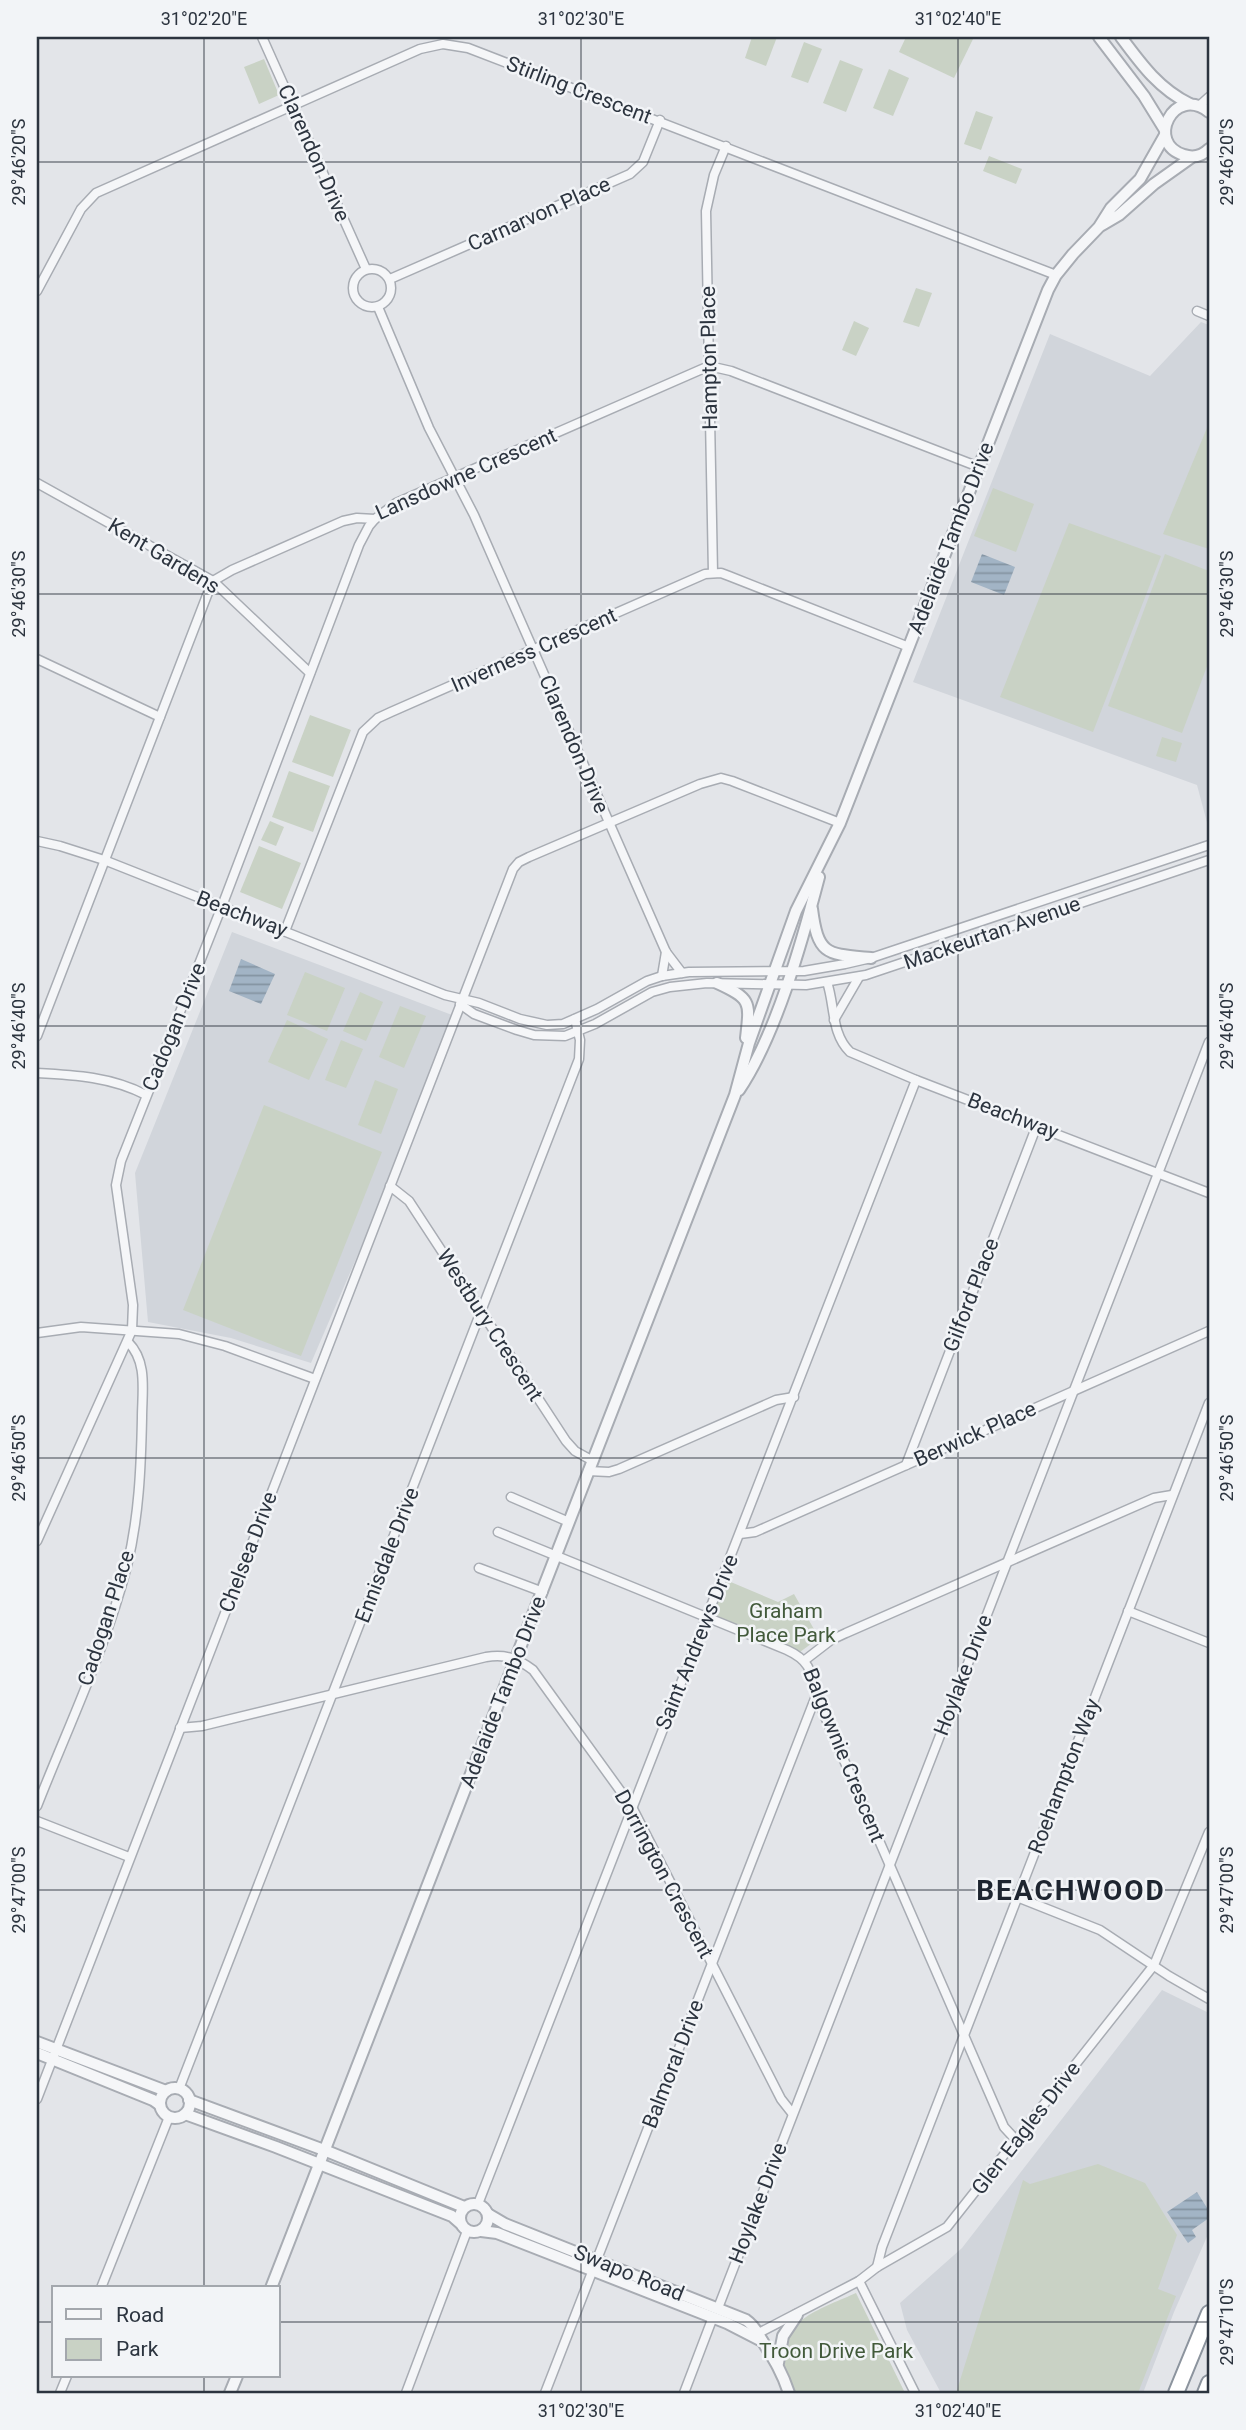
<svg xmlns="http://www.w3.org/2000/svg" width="1246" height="2430" font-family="Roboto,sans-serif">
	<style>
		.built { fill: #d1d5db }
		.green { fill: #c9d2c5 }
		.water { fill: url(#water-rules) }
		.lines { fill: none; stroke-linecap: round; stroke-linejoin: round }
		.minor-casing { stroke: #a8acb3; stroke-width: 11 }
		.tertiary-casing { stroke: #a8acb3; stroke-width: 14 }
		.motorway-casing { stroke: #8c949e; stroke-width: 18 }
		.minor { stroke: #f5f6f8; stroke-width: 8 }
		.tertiary { stroke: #f5f6f8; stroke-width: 10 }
		.motorway { stroke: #fff; stroke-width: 14 }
		.ticks { fill: none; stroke: #2c343f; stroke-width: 2; stroke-opacity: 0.45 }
		.labels { text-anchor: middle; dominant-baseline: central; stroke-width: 5; stroke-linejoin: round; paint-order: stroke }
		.street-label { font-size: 21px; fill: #2c343f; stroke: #f2f4f7 }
		.park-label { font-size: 21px; fill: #425a3b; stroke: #f2f4f7 }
		.district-label { font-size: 28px; font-weight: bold; letter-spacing: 2px; fill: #1e2530; stroke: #f2f4f7 }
		.neatline { fill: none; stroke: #2c343f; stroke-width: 2.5 }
		.ticks-label { font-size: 18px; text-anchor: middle; fill: #2c343f }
	</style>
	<defs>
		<pattern id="water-rules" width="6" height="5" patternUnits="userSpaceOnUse" patternTransform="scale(1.75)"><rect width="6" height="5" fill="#a2b4c5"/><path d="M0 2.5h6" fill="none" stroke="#8493a1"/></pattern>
	</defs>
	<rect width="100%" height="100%" fill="#e3e5e9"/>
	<g class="built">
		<path d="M1201 322 1209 325V830L1197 785 913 682 1050 334 1150 376Z"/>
		<path d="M232 932 460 1018 311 1363 231 1338 148 1322 135 1173Z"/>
		<path d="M1162 1990 1209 2013V2232L1174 2312 1143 2393H941L907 2330 900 2303 962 2248Z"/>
	</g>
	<g class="green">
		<path d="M752 37H777L766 66 745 58Z"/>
		<path d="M906 37H974L954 78 899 52Z"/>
		<path d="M804 42 822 49 808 83 791 77Z"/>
		<path d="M264 59 279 95 259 104 244 67Z"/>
		<path d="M840 60 863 69 846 112 823 103Z"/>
		<path d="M889 69 909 78 893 116 873 108Z"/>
		<path d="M976 111 993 117 981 150 964 144Z"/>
		<path d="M989 156 1022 169 1016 184 983 171Z"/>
		<path d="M916 288 932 293 919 327 903 322Z"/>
		<path d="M854 321 869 328 856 356 842 350Z"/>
		<path d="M1209 423V549L1163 534Z"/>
		<path d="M993 488 1034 504 1016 552 974 536Z"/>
		<path d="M1069 523 1161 556 1093 732 1000 697Z"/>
		<path d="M1165 554 1209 571V661L1182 733 1108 706Z"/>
		<path d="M310 715 351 730 333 777 292 762Z"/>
		<path d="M1162 737 1182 743 1176 762 1156 756Z"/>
		<path d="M289 771 330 786 313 832 272 817Z"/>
		<path d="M270 821 284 827 276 846 261 840Z"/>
		<path d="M259 846 301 863 282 909 240 892Z"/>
		<path d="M305 972 345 988 327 1031 287 1015Z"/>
		<path d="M360 992 383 1002 366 1041 343 1031Z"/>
		<path d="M400 1006 426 1016 404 1068 379 1057Z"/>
		<path d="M287 1020 328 1039 309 1080 268 1062Z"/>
		<path d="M341 1040 363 1049 346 1088 325 1080Z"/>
		<path d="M375 1080 398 1089 381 1134 358 1125Z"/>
		<path d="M264 1105 382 1152 301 1356 183 1310Z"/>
		<path d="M726 1580 778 1602 794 1594 819 1638 800 1652 713 1616Z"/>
		<path d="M1098 2164 1145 2183 1177 2235 1158 2289 1176 2296 1138 2393H956L1023 2180 1030 2184Z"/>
		<path d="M856 2293 905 2393H795C792 2384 786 2373 784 2362 777 2320 826 2307 856 2293Z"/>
	</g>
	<g class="water">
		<path d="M982 554 1015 567 1004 595 971 582Z"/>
		<path d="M241 959 275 974 261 1004 229 991Z"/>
		<path d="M1197 2192 1209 2211V2218L1192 2230 1196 2237 1188 2243 1167 2212Z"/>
	</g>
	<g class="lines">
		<g class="minor-casing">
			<g id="minor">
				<path d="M262 37 366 269"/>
				<path d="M1199 106 1209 97"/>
				<circle cx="372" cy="288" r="19"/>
				<path d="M390 279 630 174 643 162 660 120"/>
				<path d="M37 291 81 209 96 193 420 49 443 44 468 48 1056 275"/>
				<path d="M378 307 429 428 474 515 666 952 682 973"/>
				<path d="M1197 311 1209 316"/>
				<path d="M37 483 213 581 310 673"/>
				<path d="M713 573 706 211 714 175 726 146"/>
				<path d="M37 659 160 717"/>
				<path d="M37 841 60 846 104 860 445 995 479 1003 520 1019 547 1025 563 1024 597 1009 647 981 662 976 689 972 804 971 845 964 871 958 1209 845"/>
				<path d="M285 931 363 732 378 718 391 712 705 574 721 573 729 576 909 647"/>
				<path d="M662 976 666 952"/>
				<path d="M827 982C835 1005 831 1034 850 1052L916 1080 1209 1193"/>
				<path d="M460 1004 474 1014 517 1030 534 1035 565 1036 595 1024 652 992 670 987 707 983 806 985 866 975 1209 860"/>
				<path d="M834 1020 859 977"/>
				<path d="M37 1036 209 590 213 581 232 570 343 521 357 518 375 519 396 503 709 366 731 371 979 467"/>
				<path d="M37 1073C75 1075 112 1077 146 1095"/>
				<path d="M390 1186 409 1201 566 1441 575 1451 593 1461"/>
				<path d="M37 1333 81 1327 179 1334 225 1346 315 1379"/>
				<path d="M906 1465 1037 1125"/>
				<path d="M588 1471 609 1472 619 1469 776 1400 794 1397"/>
				<path d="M511 1497 569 1522"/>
				<path d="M498 1532 787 1650C811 1661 811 1672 816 1696L1004 2127 1016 2140"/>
				<path d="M740 1534 755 1532 1209 1331"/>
				<path d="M37 1541 132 1330 133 1305 116 1185 121 1161 222 906 359 545 369 526 375 519"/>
				<path d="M479 1568 543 1592"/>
				<path d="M1128 1611 1209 1643"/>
				<path d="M805 1660 831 1640 846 1633 1154 1498 1172 1495"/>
				<path d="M180 1728 202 1726 486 1657C506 1654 517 1658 533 1670L632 1807 781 2099 792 2113"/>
				<path d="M37 1806C68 1727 106 1648 127 1566 139 1517 141 1467 142 1418 142 1391 148 1362 128 1342"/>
				<path d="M37 1821 129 1857"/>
				<path d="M1017 1897 1100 1930 1169 1976 1209 1999"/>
				<path d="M179 2089 579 1059 580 1040 575 1019"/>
				<path d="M37 2099 513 869 519 862 529 857 700 784 721 778 732 781 840 823"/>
				<path d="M478 2204 916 1080"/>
				<path d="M877 2267 882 2247 1209 1403"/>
				<path d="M859 2281 915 2393"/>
				<path d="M101 2288 169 2117"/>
				<path d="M718 2308 1209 1042"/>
				<path d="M753 2336 859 2281 877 2267 947 2227 1154 1965 1209 1832"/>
				<path d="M60 2393 67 2376"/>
				<path d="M406 2393 467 2231"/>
				<path d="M545 2393 816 1696"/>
				<path d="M684 2393 713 2317"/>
			</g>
		</g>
		<g class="tertiary-casing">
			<g id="tertiary">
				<path d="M1099 37 1144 96 1165 130"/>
				<path d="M1121 37C1141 64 1159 89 1190 104"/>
				<path d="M1209 112C1173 84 1145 144 1184 155 1193 158 1202 156 1209 149"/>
				<path d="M1102 225 1119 215 1154 184 1192 157"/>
				<path d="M812 909C818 956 827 954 871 958"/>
				<path d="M717 983C752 999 750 1002 746 1038"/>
				<path d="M739 1090C776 1035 802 942 819 877"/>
				<path d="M37 2042 166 2091"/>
				<path d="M37 2053 153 2100 160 2105"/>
				<circle cx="175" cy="2103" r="15"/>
				<path d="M189 2100 324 2150 464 2207"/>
				<path d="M185 2114 276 2147 452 2216 460 2223"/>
				<circle cx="474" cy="2218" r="14"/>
				<path d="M488 2214 505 2224 746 2320C756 2327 757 2333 763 2342 775 2361 782 2372 789 2393"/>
				<path d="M481 2231 497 2233 727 2323 762 2341"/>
				<path d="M271 2288 735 1095 749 1043 796 911 840 823 1048 290 1056 275 1073 254 1099 227 1111 208 1140 179 1165 135"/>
				<path d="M778 2363 783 2336 797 2315"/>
				<path d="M230 2393 237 2376"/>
			</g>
		</g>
		<g class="motorway-casing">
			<g id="motorway">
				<path d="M1176 2393 1209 2313"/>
				<path d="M1205 2393 1209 2383"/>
			</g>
		</g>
		<use href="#minor" class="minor"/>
		<use href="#tertiary" class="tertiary"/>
		<use href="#motorway" class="motorway"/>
	</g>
	<path class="ticks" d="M204 37V2288M581 37V2393M958 37V2393M37 162H1209M37 594H1209M37 1026H1209M37 1458H1209M37 1890H1209M37 2322H54M278 2322H1209M204 2376V2393"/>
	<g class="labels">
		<g class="street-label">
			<text transform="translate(579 90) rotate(21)">Stirling Crescent</text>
			<text transform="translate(314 153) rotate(66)">Clarendon Drive</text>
			<text transform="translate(539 214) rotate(-24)">Carnarvon Place</text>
			<text transform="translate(709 358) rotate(-91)">Hampton Place</text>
			<text transform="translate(466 474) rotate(-24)">Lansdowne Crescent</text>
			<text transform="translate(951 538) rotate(-69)">Adelaide Tambo Drive</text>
			<text transform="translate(164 556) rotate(31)">Kent Gardens</text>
			<text transform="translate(534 650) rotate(-24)">Inverness Crescent</text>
			<text transform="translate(574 744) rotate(67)">Clarendon Drive</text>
			<text transform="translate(242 914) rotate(21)">Beachway</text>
			<text transform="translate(992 933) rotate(-19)">Mackeurtan Avenue</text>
			<text transform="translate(174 1027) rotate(-68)">Cadogan Drive</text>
			<text transform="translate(1013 1116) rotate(21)">Beachway</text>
			<text transform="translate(971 1295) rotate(-69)">Gilford Place</text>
			<text transform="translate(490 1325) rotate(57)">Westbury Crescent</text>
			<text transform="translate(975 1434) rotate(-24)">Berwick Place</text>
			<text transform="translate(248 1552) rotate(-69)">Chelsea Drive</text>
			<text transform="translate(387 1555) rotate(-69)">Ennisdale Drive</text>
			<text transform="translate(106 1618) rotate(-72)">Cadogan Place</text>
			<text transform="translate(697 1642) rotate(-68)">Saint Andrews Drive</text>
			<text transform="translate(963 1675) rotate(-69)">Hoylake Drive</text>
			<text transform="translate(503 1692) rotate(-69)">Adelaide Tambo Drive</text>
			<text transform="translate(844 1755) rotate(68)">Balgownie Crescent</text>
			<text transform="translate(1064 1776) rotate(-69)">Roehampton Way</text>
			<text transform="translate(664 1874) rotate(62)">Dorrington Crescent</text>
			<text transform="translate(673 2064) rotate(-69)">Balmoral Drive</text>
			<text transform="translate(1026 2128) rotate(-52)">Glen Eagles Drive</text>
			<text transform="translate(758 2203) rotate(-69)">Hoylake Drive</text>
			<text transform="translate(629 2273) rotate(22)">Swapo Road</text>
		</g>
		<g class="park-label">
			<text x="786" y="1611">Graham<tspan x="786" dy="24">Place Park</tspan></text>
			<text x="836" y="2351">Troon Drive Park</text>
		</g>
		<g class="district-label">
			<text x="1071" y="1890">BEACHWOOD</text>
		</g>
	</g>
	<rect width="1246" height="2430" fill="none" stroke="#f2f4f7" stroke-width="77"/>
	<rect x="52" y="2286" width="228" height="91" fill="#f2f4f7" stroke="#a3a7ad" stroke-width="2"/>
	<rect x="66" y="2309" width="35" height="10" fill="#f5f6f8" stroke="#a3a7ad" stroke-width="2"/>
	<text x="116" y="2322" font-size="21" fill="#2c343f">Road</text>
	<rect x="66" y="2339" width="35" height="21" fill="#c9d2c5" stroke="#a3a7ad" stroke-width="2"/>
	<text x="116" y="2356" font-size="21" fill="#2c343f">Park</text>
	<rect x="38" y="38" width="1170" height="2354" class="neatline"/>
	<g class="ticks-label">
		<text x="204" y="25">31°02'20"E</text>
		<text x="581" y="25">31°02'30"E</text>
		<text x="958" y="25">31°02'40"E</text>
		<text transform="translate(19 162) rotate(-90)" y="6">29°46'20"S</text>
		<text transform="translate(1227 162) rotate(-90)" y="6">29°46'20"S</text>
		<text transform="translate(19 594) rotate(-90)" y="6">29°46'30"S</text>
		<text transform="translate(1227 594) rotate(-90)" y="6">29°46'30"S</text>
		<text transform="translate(19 1026) rotate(-90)" y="6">29°46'40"S</text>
		<text transform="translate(1227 1026) rotate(-90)" y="6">29°46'40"S</text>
		<text transform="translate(19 1458) rotate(-90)" y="6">29°46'50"S</text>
		<text transform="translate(1227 1458) rotate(-90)" y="6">29°46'50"S</text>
		<text transform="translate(19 1890) rotate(-90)" y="6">29°47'00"S</text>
		<text transform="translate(1227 1890) rotate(-90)" y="6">29°47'00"S</text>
		<text transform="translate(1227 2322) rotate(-90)" y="6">29°47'10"S</text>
		<text x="581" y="2417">31°02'30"E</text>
		<text x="958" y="2417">31°02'40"E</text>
	</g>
</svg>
